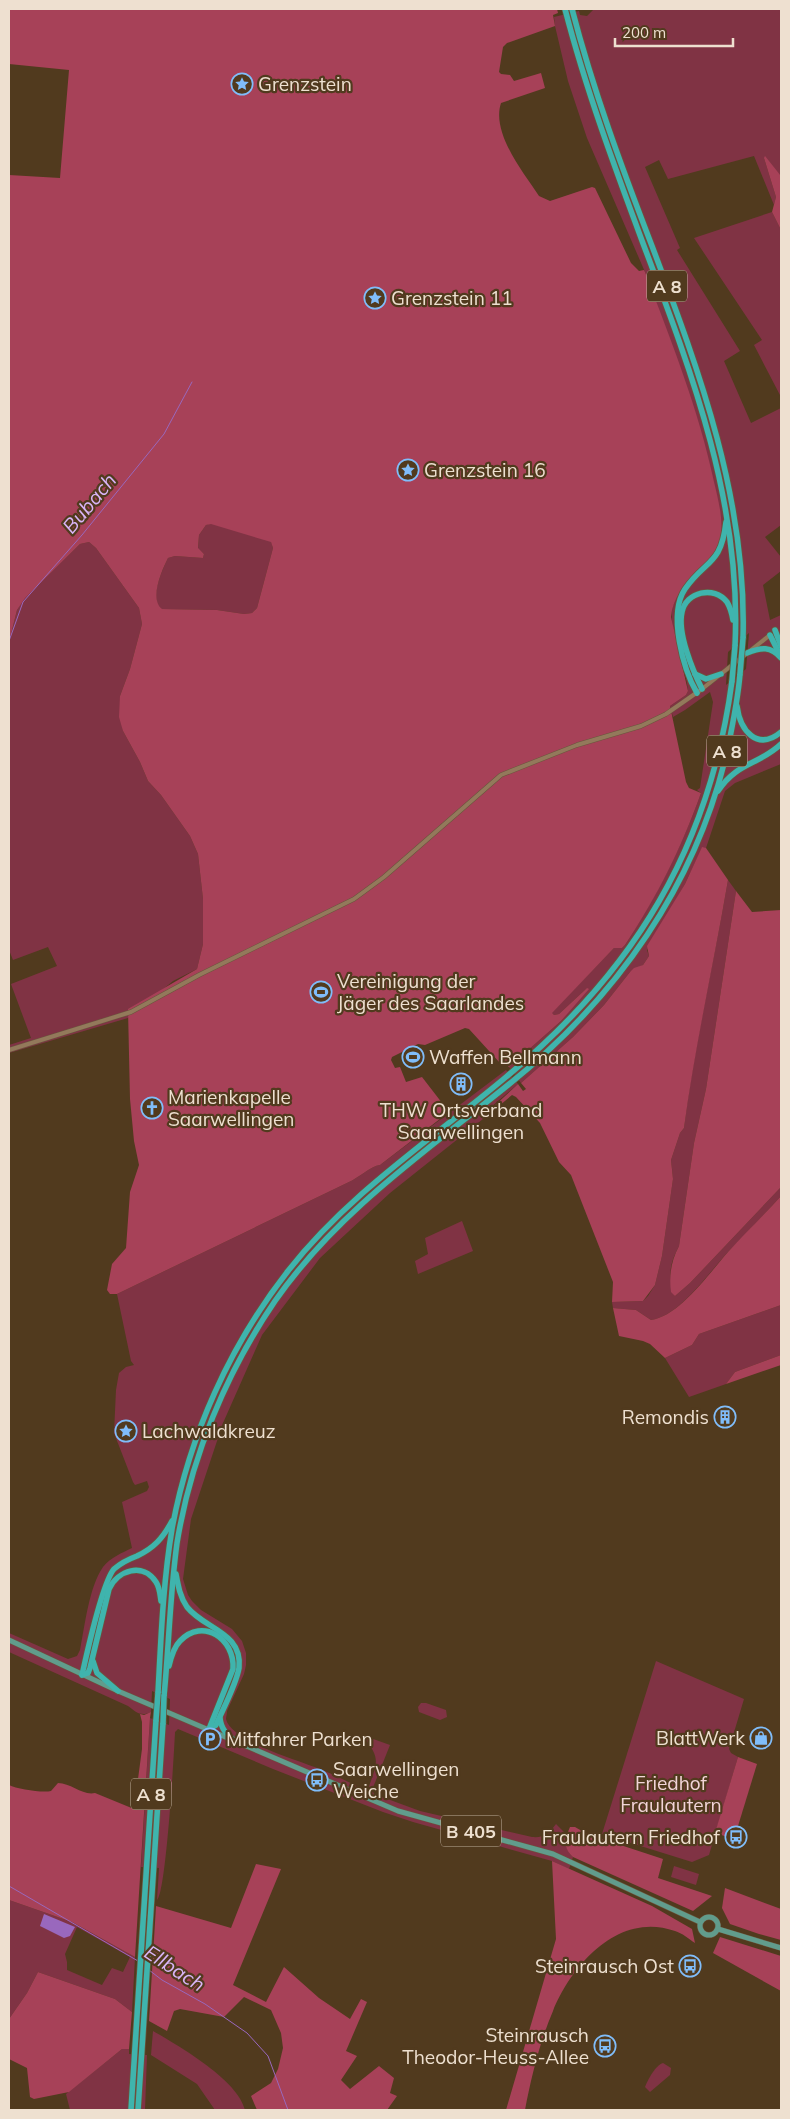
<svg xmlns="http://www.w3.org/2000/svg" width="790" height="2119" font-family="Mulish,sans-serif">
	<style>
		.green { fill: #803344; fill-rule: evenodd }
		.forest { fill: #a74158; fill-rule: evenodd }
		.water { fill: #9968bd }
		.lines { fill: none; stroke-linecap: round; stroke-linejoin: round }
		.stream { stroke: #9968bd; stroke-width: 1 }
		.minor-casing { stroke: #6a563d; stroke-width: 5 }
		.major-casing { stroke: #6a563d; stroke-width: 6 }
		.highway-casing { stroke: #6a563d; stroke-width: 7 }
		.minor { stroke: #93795b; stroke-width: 4 }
		.major { stroke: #619c8c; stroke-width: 5 }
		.highway { stroke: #3fb4ad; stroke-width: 5.5 }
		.highway-bridge-casing { stroke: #6a563d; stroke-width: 7; stroke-linecap: butt }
		.highway-bridge { stroke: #3fb4ad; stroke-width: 5.5 }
		.labels { text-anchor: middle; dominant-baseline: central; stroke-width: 4.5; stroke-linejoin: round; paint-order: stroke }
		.shield { fill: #513a1e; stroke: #bfae9b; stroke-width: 1 }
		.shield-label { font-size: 18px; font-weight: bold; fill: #eee0d0 }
		.poi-label { font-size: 19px; fill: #eee0d0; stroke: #513a1e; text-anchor: start }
		.park-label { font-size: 19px; fill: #f2d4d8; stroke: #513a1e }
		.water-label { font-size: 20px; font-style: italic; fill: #d9b4f7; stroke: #513a1e }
	</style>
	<rect width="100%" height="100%" fill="#513a1e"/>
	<g class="green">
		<path d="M594 9H781V176L764 158 776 197 774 205 754 156 668 179 659 160 645 167 680 248 677 250 740 351 724 361 751 423 781 408V525L765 537 781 557V571L763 585 770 620 781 615V764L735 783 725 791 706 848H702L685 884 647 950 649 956 643 965 630 972 604 1005 573 1037 521 1083 509 1067 561 1021 587 988 559 1014 554 1015 551 1013 614 948H622L625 945C657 895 681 849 701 793L697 790 700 788 713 702 710 692 685 710 673 717 670 706 686 695 688 691C687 680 684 670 681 660 666 606 666 605 705 564L645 272 587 138 568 81 555 26 554 17 579 11 580 15 587 16ZM749 633 746 669 726 685 728 652Z"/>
		<path d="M772 212 781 230V397L754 345 762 340 694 238Z"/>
		<path d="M211 523 271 541 273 548 257 608 252 613 244 614 217 610 161 609C149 599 162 570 168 558L175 556 203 558 204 554 198 549 199 535 206 525Z"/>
		<path d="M89 542 96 548 139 608 142 624 130 669 120 696 123 731 140 762 148 781 161 795 190 836 198 854 203 899V944L197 969 173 981 128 1018 9 1053V1045L31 1038 11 984 57 966 48 947 13 960 9 950V642L17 610 24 598 80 544Z"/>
		<path d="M728 880 736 891 706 1089 694 1143 679 1246C669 1265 668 1276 675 1296L690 1283 781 1187V1196C764 1215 746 1233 728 1252 709 1272 680 1316 651 1320L636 1310 613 1308 612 1302 643 1301 648 1296 655 1285 662 1256 673 1179 671 1160 680 1133 684 1128C694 1045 714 963 728 880Z"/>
		<path d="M506 1070 518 1084 491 1107 493 1111 390 1193 320 1258 262 1335 223 1423 191 1519 183 1579 188 1595 192 1601 201 1610 232 1629 242 1641 246 1653V1665L244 1674 227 1711C227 1714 226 1717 226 1719 230 1741 301 1761 320 1769 335 1775 350 1783 365 1790H368C377 1761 382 1760 362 1735L390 1745 372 1790 374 1794 420 1811 532 1837C545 1838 549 1833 556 1824L567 1835C565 1844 566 1851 573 1857L569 1869 552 1861 413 1822 383 1812 273 1769 178 1729 175 1732C174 1754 166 1894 157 1900L159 1868 141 1867 150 1718 169 1725 170 1699 152 1691 151 1712C141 1717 136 1712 128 1706L9 1652V1633L68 1659 77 1656 80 1650C85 1625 89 1587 103 1567 111 1557 122 1553 132 1548L122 1502 147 1491 149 1487 147 1481 135 1485 133 1482 114 1433 116 1390 119 1373 126 1367 134 1365 131 1361 117 1294 349 1182C358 1178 371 1166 380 1165Z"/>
		<path d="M462 1221 473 1251 418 1274 415 1261 428 1254 425 1238Z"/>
		<path d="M781 1305V1355L735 1372 726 1384 689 1397 665 1358 692 1345 699 1334Z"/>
		<path d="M656 1661 744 1699 729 1749 731 1753 738 1757 709 1855 692 1862 602 1834Z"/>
		<path d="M421 1703H426L446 1710 447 1717 440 1720 419 1712 418 1707Z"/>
		<path d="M674 1866 699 1874 696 1885 671 1877Z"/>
		<path d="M9 1900 72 1922 135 1957 132 2012 115 1999 38 1972 27 1993 9 2019ZM77 1927 130 1957 123 1972 112 1968 102 1985 67 1970V1962L65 1954Z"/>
		<path d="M153 2031C179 2046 238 2080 245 2110H215L197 2084 151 2055Z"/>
		<path d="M122 2049H129V2054L147 2055 145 2110H70L66 2094Z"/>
		<path d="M663 2063 671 2068 670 2075 650 2092 645 2087C648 2079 656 2065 663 2063Z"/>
	</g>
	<g class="forest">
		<path d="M9 9H557L558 13 553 15 555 26 507 43 503 47 499 72 501 74 510 75 514 81 541 73 545 88 501 103C491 133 524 173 539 196L550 201 592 187 595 188 631 263 639 271 644 270 645 272C671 341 699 410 714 482 718 499 723 517 721 535 715 570 675 578 671 617L688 691 686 695 670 706 686 782 689 788 701 793C681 849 658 895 625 945L622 948H614L552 1013 554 1015 559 1014 587 988 589 989 561 1021 509 1067 503 1061 500 1063 469 1029 465 1028 425 1045 418 1044 392 1057 391 1060 395 1068 400 1067 406 1082 422 1077 449 1112 380 1165C371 1166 358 1178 349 1182L117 1294H110L107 1290 112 1264 126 1248 130 1192 139 1165 134 1141 130 1099 128 1009 197 969 203 944V899L198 854 190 836 161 795 148 781 140 762 123 731 119 717 120 696 130 669 142 624 139 608 96 548 89 542 80 544 25 598 17 610 9 642V175L60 178 69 70 9 64ZM211 524 271 542 273 548 257 608 252 613 244 614 217 610 162 609C149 599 162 570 168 558L175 556 203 558 204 554 198 548 199 535 206 525Z"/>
		<path d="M765 156 781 176V230L772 212 776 197 764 158Z"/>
		<path d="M702 847 706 848 728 880C714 963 695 1045 684 1128L680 1133 671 1160 673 1179 662 1256 655 1285 643 1301 612 1302 613 1282 571 1175 559 1162 540 1123 516 1097 512 1095 493 1111 491 1109 518 1084 523 1091 526 1089 521 1083 573 1037 604 1005 630 972 634 968 643 965 649 956 647 946 685 884Z"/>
		<path d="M736 891 752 912 781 910V1187L690 1283 675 1296 671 1292C669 1275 671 1261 679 1246L694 1143 706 1089Z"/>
		<path d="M781 1196V1305L699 1334 692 1345 665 1358 650 1344 643 1341 619 1336 613 1308 636 1310 651 1320C680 1316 710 1272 728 1252 745 1233 764 1215 781 1196Z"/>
		<path d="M781 1355V1365L726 1384 735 1372Z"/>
		<path d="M151 1712 150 1718 135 1957 72 1922 9 1900V1785C17 1789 42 1793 51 1791L58 1783C71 1783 83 1796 95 1793L134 1809 142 1749V1722L140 1714 144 1715Z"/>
		<path d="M738 1757 757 1764 734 1839 715 1833Z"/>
		<path d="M570 1827H575L587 1834 663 1859 658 1878 712 1896 693 1911 573 1857C563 1848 565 1839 570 1827Z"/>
		<path d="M552 1861 652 1906 692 1929 695 1943C689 1939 682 1933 675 1931 619 1911 572 1964 553 2011 540 2041 531 2078 525 2110H506L556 1939Z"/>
		<path d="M256 1864 281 1869 233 1985 266 2002 284 1967 319 1998 350 2019 361 1999 367 2002 346 2051 357 2056 341 2080 350 2089 379 2066 394 2078 390 2093 397 2096 387 2110H257L251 2096 271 2083 278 2069 283 2048 281 2033 271 2010 244 1997 224 2017 180 2009 174 2011 167 2031 149 2021 156 1906 231 1928Z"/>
		<path d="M725 1888 781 1909V1940L759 1934 730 1924 722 1908Z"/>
		<path d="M720 1937 781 1956V1991L713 1953Z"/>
		<path d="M38 1972 115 1999 132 2012 129 2049H122L69 2092 34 2099 30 2097 27 2068 9 2059V2019L27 1993Z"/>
	</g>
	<path class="water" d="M44 1914 75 1927 70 1936 64 1938 40 1926Z"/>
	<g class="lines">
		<g class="stream">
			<path d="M9 641 23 602 82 535 164 434 192 382"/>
			<path d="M9 1886 138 1961"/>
			<path d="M149 1970 162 1980 205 2004 247 2033 268 2056 288 2110"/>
		</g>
		<g class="minor-casing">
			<path id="minor" d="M9 1050 131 1012 199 975 354 899 384 877 501 775 577 745 641 726 666 714 702 689 770 635"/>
		</g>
		<g class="major-casing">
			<g id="major">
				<path d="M9 1640 118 1691 398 1811 553 1854 700 1922"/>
				<circle cx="709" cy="1926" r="9"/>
				<path d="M718 1929 781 1948"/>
			</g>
		</g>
		<g class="highway-casing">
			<g id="highway">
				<path d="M565 9C586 90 615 168 644 246 693 375 742 506 735 646"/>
				<path d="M572 9C593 90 622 168 652 246 700 373 747 500 743 638"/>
				<path d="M775 630 781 646"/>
				<path d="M770 635 779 653"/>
				<path d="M747 653C761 647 771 646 781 658"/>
				<path d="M695 674 706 679 721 674"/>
				<path d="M702 689C693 671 677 633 682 612 686 592 714 585 727 602 730 607 732 614 733 620"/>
				<path d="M697 693C683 669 668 614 685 589 706 559 721 566 726 522"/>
				<path d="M737 706C740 730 757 752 781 732"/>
				<path d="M718 791C737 762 759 765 781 744"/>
				<path d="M176 1574C178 1585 180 1597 187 1607 204 1629 243 1632 239 1668 236 1685 223 1709 216 1725L209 1729"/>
				<path d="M93 1661 97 1673 118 1691"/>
				<path d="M169 1666C171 1657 174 1647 180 1641 203 1617 235 1639 233 1669L209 1729"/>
				<path d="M82 1675C87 1653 102 1583 114 1569 121 1563 129 1559 137 1556 154 1548 163 1538 172 1521"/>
				<path d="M82 1675 88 1673 90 1668 109 1589C118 1570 143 1562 156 1582 160 1588 160 1595 161 1601"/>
				<path d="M158 1693C161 1638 163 1583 172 1529 189 1436 230 1345 288 1271 349 1193 431 1140 506 1077 635 971 710 846 732 681"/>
				<path d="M164 1696C169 1645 170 1594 177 1543 191 1457 226 1373 275 1301 337 1212 425 1152 508 1085 616 999 698 883 728 747 733 723 738 699 740 674"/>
				<path d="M220 1718C221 1729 227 1735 235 1741"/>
				<path d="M131 2110 156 1720"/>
				<path d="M138 2110 163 1723"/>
			</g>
		</g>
		<use href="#minor" class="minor"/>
		<use href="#major" class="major"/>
		<use href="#highway" class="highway"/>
		<g class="highway-bridge-casing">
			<g id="highway-bridge">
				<path d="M740 674 743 638"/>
				<path d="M732 681 735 646"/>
				<path d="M156 1720 158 1693"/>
				<path d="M163 1723 164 1696"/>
			</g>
		</g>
		<use href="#highway-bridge" class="highway-bridge"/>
	</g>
	<defs>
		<g id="sight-ring" transform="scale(1.125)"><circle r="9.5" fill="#513a1e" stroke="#80bdfa" stroke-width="1.5"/><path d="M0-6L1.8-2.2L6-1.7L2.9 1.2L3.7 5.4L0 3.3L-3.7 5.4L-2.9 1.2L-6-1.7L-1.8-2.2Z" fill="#80bdfa"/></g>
		<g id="stadium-ring" transform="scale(1.125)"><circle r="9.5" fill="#513a1e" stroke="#80bdfa" stroke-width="1.5"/><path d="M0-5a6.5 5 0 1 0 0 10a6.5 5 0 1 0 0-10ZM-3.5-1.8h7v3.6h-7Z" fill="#80bdfa"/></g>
		<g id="building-ring" transform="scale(1.125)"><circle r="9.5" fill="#513a1e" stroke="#80bdfa" stroke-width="1.5"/><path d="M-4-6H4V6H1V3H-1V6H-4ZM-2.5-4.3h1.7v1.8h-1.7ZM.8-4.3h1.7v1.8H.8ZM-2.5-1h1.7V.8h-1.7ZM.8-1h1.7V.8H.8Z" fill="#80bdfa"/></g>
		<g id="church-ring" transform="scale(1.125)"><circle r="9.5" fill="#513a1e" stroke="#80bdfa" stroke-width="1.5"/><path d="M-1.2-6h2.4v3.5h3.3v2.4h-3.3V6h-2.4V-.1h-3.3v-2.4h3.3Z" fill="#80bdfa"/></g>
		<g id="shop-ring" transform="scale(1.125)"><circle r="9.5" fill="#513a1e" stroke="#80bdfa" stroke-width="1.5"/><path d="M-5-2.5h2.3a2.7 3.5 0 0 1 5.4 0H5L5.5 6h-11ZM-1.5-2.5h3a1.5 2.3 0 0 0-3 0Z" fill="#80bdfa"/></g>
		<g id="parking-ring" transform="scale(1.125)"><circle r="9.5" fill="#513a1e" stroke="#80bdfa" stroke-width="1.5"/><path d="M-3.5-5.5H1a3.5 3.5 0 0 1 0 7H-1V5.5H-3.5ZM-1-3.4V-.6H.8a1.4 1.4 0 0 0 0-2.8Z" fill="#80bdfa"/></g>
		<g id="bus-ring" transform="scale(1.125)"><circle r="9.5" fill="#513a1e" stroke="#80bdfa" stroke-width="1.5"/><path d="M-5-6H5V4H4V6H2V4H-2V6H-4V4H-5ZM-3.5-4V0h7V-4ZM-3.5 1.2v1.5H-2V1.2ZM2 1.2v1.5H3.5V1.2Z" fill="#80bdfa"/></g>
	</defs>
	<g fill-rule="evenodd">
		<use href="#sight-ring" x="242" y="84"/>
		<use href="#sight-ring" x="375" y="298"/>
		<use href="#sight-ring" x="408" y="470"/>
		<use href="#stadium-ring" x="321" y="992"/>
		<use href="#stadium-ring" x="413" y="1057"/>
		<use href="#building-ring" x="461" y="1084"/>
		<use href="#church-ring" x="152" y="1108"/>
		<use href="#building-ring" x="725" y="1417"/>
		<use href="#sight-ring" x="126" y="1431"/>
		<use href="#shop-ring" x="761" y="1738"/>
		<use href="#parking-ring" x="210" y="1739"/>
		<use href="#bus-ring" x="317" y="1780"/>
		<use href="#bus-ring" x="736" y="1837"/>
		<use href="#bus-ring" x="690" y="1966"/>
		<use href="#bus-ring" x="605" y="2046"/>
	</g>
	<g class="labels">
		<g class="shield">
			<rect x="647" y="270.5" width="40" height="31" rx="4"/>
			<rect x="707" y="735.5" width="40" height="31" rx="4"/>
			<rect x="131" y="1778.5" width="40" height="31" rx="4"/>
			<rect x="441" y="1815.5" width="60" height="31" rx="4"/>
		</g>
		<g class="shield-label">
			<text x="667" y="286">A 8</text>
			<text x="727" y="751">A 8</text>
			<text x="151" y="1794">A 8</text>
			<text x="471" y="1831">B 405</text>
		</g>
		<g class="poi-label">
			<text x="258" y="84">Grenzstein</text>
			<text x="391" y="298">Grenzstein 11</text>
			<text x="424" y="470">Grenzstein 16</text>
			<text x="337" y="981">Vereinigung der<tspan x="337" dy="22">Jäger des Saarlandes</tspan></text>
			<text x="429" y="1057">Waffen Bellmann</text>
			<text x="168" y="1097">Marienkapelle<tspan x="168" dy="22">Saarwellingen</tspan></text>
			<text x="461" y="1110" text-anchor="middle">THW Ortsverband<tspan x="461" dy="22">Saarwellingen</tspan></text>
			<text x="709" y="1417" text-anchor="end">Remondis</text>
			<text x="142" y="1431">Lachwaldkreuz</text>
			<text x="745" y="1738" text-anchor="end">BlattWerk</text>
			<text x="226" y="1739">Mitfahrer Parken</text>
			<text x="333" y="1769">Saarwellingen<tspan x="333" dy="22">Weiche</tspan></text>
			<text x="720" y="1837" text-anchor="end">Fraulautern Friedhof</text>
			<text x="674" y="1966" text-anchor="end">Steinrausch Ost</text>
			<text x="589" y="2035" text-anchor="end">Steinrausch<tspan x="589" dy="22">Theodor-Heuss-Allee</tspan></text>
		</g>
		<g class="park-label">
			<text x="671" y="1783">Friedhof<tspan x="671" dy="22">Fraulautern</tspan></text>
		</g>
		<g class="water-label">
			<text transform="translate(89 503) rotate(-50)">Bubach</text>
			<text transform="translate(175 1968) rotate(33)">Ellbach</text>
		</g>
	</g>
	<rect width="790" height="2119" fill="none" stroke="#eee0d0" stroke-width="20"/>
	<path d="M615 38v8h118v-8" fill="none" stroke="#eee0d0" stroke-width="2.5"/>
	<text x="622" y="38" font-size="15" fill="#eee0d0" stroke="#513a1e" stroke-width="4" paint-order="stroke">200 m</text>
</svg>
